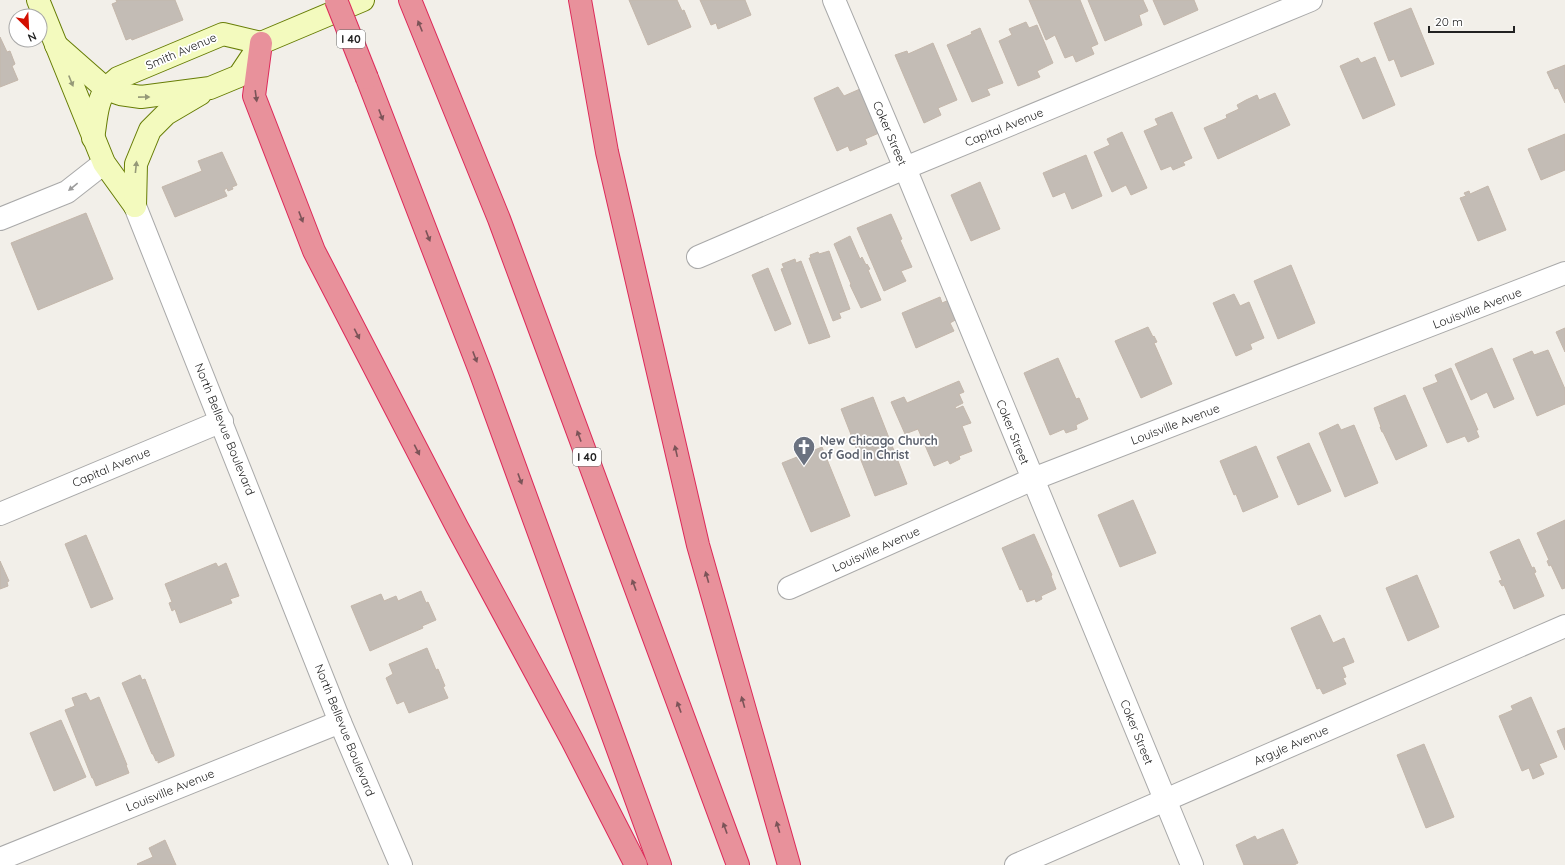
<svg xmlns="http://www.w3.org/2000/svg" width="1565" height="865" font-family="Quicksand,sans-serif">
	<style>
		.building { fill: #c3bcb5; stroke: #c4b7ab }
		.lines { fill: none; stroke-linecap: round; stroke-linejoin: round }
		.minor-casing { stroke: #a9a9a9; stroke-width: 24 }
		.secondary-casing { stroke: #677d05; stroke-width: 24 }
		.motorway-casing { stroke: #dd2959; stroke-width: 24 }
		.minor { stroke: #fff; stroke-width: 22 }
		.secondary { stroke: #f3fabe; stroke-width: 22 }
		.motorway { stroke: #e8919b; stroke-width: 22 }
		.motorway-bridge-casing { stroke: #dd2959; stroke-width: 24; stroke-linecap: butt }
		.motorway-bridge { stroke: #e8919b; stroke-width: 22 }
		.oneway { fill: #7b5458 }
		.oneway2 { fill: #959978 }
		.oneway3 { fill: #9c9c9c }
		.labels { text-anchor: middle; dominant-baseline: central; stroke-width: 3.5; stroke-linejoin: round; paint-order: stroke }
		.shield { fill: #fff; stroke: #646464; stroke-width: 1 }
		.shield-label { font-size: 11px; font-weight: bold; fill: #222 }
		.street-label { font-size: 12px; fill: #222; stroke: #fff }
		.worship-label { font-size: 12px; font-weight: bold; fill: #5b616d; stroke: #fff; text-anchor: start }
	</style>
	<rect width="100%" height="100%" fill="#f2efe9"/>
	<g class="building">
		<path d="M116 0H175L183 20 132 40 131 38 126 40 112 4 117 2Z"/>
		<path d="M629 0H677L682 11 684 10 691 27 648 45Z"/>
		<path d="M700 0H745L751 15 718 29 716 23 711 25Z"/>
		<path d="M1029 0H1080L1098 44 1091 47 1094 54 1076 62 1073 55 1065 58 1055 35 1046 40Z"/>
		<path d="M1088 0H1143L1148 11 1139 15 1142 25 1105 41Z"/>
		<path d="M1153 0H1194L1198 10 1164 25Z"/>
		<path d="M1411 8 1434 64 1401 77 1394 59 1389 61 1374 23Z"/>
		<path d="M1026 22 1029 28 1037 25 1053 63 1037 71 1040 77 1018 86 999 41 1012 35 1009 29Z"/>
		<path d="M980 28 1003 83 987 89 990 95 972 102 947 45 972 34 971 32Z"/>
		<path d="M0 37 7 52 10 51 15 64 12 66 18 80 0 87Z"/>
		<path d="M933 43 957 100 938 108 941 115 924 123 895 55 907 51 908 54Z"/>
		<path d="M1375 57 1395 105 1363 119 1340 66 1358 58 1361 63Z"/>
		<path d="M1565 65V103L1558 88 1555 89 1547 72Z"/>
		<path d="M838 87 844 96 860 89 879 133 865 139 867 144 850 151 848 146 837 151 814 98Z"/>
		<path d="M1275 93 1290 125 1218 159 1204 128 1227 118 1226 115 1239 109 1237 105 1246 100 1257 95 1259 100Z"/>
		<path d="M1172 112 1192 158 1183 162 1185 165 1173 170 1171 166 1161 170 1144 131 1158 125 1155 119Z"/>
		<path d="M1122 132 1147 188 1131 195 1126 185 1112 192 1094 152 1110 145 1107 139Z"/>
		<path d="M1565 134V170L1541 180 1528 149Z"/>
		<path d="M222 152 237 185 232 187 233 189 228 191 227 188 224 190 227 196 175 217 162 187 202 171 198 161Z"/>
		<path d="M1086 155 1102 196 1072 209 1065 192 1053 197 1043 173Z"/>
		<path d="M980 182 1000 229 971 241 951 195Z"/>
		<path d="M1488 186 1506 230 1478 241 1460 198 1466 196 1464 193 1469 191 1470 194Z"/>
		<path d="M86 213 113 279 38 310 11 243Z"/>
		<path d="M891 214 902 239 900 240 912 267 901 271 906 281 884 291 857 228Z"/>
		<path d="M850 236 860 259 862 257 866 265 867 264 870 269 868 270 881 300 861 308 850 285 851 284 834 244Z"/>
		<path d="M829 251 850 309 839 313 841 318 833 321 809 258H811L810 255 818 252 819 254Z"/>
		<path d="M795 259 796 263 801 261 830 337 809 344 781 269 784 268 782 264Z"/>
		<path d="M1291 265 1315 323 1278 339 1254 281Z"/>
		<path d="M768 268 791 324 775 331 752 275Z"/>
		<path d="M1234 294 1240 306 1249 302 1264 338 1250 344 1252 349 1236 356 1213 303Z"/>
		<path d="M940 297 942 303 949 300 957 319 950 323 954 331 916 348 902 313Z"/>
		<path d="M1148 327 1153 337 1154 336 1157 342 1154 343 1172 384 1141 398 1115 341Z"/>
		<path d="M1565 328V352L1556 332Z"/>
		<path d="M1492 348 1514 399 1494 408 1487 392 1471 400 1455 364Z"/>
		<path d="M1548 350 1565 389V404L1537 416 1513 359 1532 351 1534 355Z"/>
		<path d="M1058 358 1076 399 1079 398 1088 419 1076 425 1077 429 1066 433 1064 429 1050 435 1024 373Z"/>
		<path d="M1451 368 1478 430H1476L1479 437 1468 442 1465 436 1447 443 1423 388 1438 382 1435 375Z"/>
		<path d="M959 381 964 392 959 394 963 403 955 407 956 409 963 406 971 423 962 426 972 451 959 456 960 459 950 464 948 460 934 466 918 429 905 434 891 402 904 397 907 403Z"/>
		<path d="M1405 395 1427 446 1396 460 1383 432H1382L1380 427H1381L1374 408Z"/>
		<path d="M873 397 907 484 875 496 841 409Z"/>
		<path d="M1338 424 1341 430 1354 425 1378 483 1345 497 1319 433Z"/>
		<path d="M1309 443 1331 491 1298 505 1277 457Z"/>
		<path d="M1256 446 1278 497 1243 512 1236 494 1234 495 1220 461Z"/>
		<path d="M822 447 850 516 811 532 782 463Z"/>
		<path d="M1133 500 1156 553 1120 567 1098 515Z"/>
		<path d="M1565 520V588L1562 589 1551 565 1549 566 1547 561 1549 560 1537 533Z"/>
		<path d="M1034 534 1052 575 1051 576 1056 589 1041 596 1042 599 1036 602 1035 599 1027 602 1022 589 1020 590 1002 548Z"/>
		<path d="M86 535 113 599 91 608 65 544Z"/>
		<path d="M1519 539 1532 568 1534 567 1536 572 1534 573 1544 596 1514 609 1504 585 1502 586 1499 581 1502 580 1490 552Z"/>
		<path d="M0 561 9 581 7 582 8 586 0 589Z"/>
		<path d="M216 563 218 567 226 563 239 596 230 599 232 603 180 623 175 609 172 611 169 603 172 602 165 584Z"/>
		<path d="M1417 575 1439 627 1408 641 1386 588Z"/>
		<path d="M421 591 426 603 428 602 436 620 422 626 423 628 370 651 351 606 381 594 384 601 396 596 398 601Z"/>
		<path d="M1320 615 1333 643 1344 638 1354 662 1342 667 1346 677 1343 678 1346 684 1323 694 1320 688 1317 689 1291 628Z"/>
		<path d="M427 648 436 670 438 669 445 686 443 687 448 698 409 713 404 701 397 704 386 678 393 674 389 664Z"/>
		<path d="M140 675 142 680 145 679 174 754V756L158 763V760L156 761 153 754H152L122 683Z"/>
		<path d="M86 693 90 701 99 697 127 765H126L129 773 96 786 93 778H92L65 710 75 706 72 698Z"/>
		<path d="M1531 697 1557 757 1539 764 1544 774 1533 779 1529 768 1522 771 1499 716 1513 710 1511 706Z"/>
		<path d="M61 720 86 777 54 791 30 733Z"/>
		<path d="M1565 728V750L1557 731Z"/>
		<path d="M1424 744 1454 817 1426 828 1397 755Z"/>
		<path d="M1283 829 1298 863 1294 865H1244L1236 845 1255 836 1257 840Z"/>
		<path d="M165 840 176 865H138L137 864 153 857 149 848Z"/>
	</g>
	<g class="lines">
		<g class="minor-casing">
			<g id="minor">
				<path d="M834 0 905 168 1192 865"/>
				<path d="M135 206 340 722 401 865"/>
				<path d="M0 219 67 192 104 163"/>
				<path d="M698 257 905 168 1311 0"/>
				<path d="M0 514 222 421"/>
				<path d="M789 588 1033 479 1565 273"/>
				<path d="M0 859 340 722"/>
				<path d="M1016 865 1565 626"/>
			</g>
		</g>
		<g class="secondary-casing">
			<g id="secondary">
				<path d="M38 0 104 163 135 206"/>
				<path d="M56 45 106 89 120 94 141 97 210 88 239 76 261 43 363 0"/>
				<path d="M93 138C96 123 96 102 106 89 109 85 114 82 118 78L223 34 261 43"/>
				<path d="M135 206 136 164 150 130 166 114 200 94"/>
			</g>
		</g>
		<g class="motorway-casing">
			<g id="motorway">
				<path d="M410 0 499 219 738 865"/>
				<path d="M580 0 607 152 698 545 789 865"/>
				<path d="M261 43 254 96 314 251 457 527 572 740 636 865"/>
				<path d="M367 78 480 371 660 865"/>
			</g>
		</g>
		<use href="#minor" class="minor"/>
		<use href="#secondary" class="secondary"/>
		<use href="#motorway" class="motorway"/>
		<g class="motorway-bridge-casing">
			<path id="motorway-bridge" d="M336 0 367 78"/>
		</g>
		<use href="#motorway-bridge" class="motorway-bridge"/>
	</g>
	<defs><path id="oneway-solid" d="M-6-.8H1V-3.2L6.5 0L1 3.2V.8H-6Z"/></defs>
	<g class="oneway">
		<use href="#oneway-solid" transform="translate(420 26) rotate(-112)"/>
		<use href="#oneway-solid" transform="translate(256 96) rotate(82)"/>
		<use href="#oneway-solid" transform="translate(381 115) rotate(69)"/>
		<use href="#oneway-solid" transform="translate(301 217) rotate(69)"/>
		<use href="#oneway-solid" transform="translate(428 236) rotate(69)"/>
		<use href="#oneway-solid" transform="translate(357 334) rotate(63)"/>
		<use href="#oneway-solid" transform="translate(475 357) rotate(69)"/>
		<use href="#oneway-solid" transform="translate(579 436) rotate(-110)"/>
		<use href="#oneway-solid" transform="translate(417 450) rotate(63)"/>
		<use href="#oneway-solid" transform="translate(676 451) rotate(-103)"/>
		<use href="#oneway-solid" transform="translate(520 479) rotate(70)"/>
		<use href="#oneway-solid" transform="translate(707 577) rotate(-106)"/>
		<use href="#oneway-solid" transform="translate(634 585) rotate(-110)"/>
		<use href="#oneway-solid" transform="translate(743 702) rotate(-106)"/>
		<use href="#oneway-solid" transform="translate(679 707) rotate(-110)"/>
		<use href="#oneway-solid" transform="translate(778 827) rotate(-106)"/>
		<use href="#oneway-solid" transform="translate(725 828) rotate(-110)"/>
	</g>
	<g class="oneway2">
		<use href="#oneway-solid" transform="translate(71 81) rotate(68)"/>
		<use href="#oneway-solid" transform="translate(144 97) rotate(-1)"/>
		<use href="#oneway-solid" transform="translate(136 167) rotate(-84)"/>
	</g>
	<use class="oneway3" href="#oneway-solid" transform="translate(73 187) rotate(141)"/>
	<defs>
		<g id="church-pin" transform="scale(1.15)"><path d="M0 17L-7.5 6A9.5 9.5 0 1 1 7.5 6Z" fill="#6b7280" stroke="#fff"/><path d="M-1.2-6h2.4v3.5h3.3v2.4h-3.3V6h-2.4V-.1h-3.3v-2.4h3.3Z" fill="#fff"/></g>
	</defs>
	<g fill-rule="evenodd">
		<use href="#church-pin" x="804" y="447"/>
	</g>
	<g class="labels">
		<g class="shield">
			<rect x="337" y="30" width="28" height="18" rx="3"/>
			<rect x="573" y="448" width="28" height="18" rx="3"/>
		</g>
		<g class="shield-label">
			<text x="351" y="39">I 40</text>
			<text x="587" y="457">I 40</text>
		</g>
		<g class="street-label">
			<text transform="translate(181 51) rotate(-23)">Smith Avenue</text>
			<text transform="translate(1004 127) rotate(-22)">Capital Avenue</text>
			<text transform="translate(890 133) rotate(67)">Coker Street</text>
			<text transform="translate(1477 308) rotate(-21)">Louisville Avenue</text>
			<text transform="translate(1175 424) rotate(-21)">Louisville Avenue</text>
			<text transform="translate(225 429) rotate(68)">North Bellevue Boulevard</text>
			<text transform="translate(1013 432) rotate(68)">Coker Street</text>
			<text transform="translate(111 467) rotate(-23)">Capital Avenue</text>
			<text transform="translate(876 549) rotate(-24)">Louisville Avenue</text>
			<text transform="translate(345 730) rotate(68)">North Bellevue Boulevard</text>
			<text transform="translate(1137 732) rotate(68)">Coker Street</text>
			<text transform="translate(1291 745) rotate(-24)">Argyle Avenue</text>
			<text transform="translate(170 790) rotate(-22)">Louisville Avenue</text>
		</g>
		<g class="worship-label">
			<text x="820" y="440">New Chicago Church<tspan x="820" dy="14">of God in Christ</tspan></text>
		</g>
	</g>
	<g transform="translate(28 28) rotate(156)"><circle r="19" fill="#ffffff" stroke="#a7a7a7"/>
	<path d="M0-3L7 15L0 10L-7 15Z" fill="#d30f00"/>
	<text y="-6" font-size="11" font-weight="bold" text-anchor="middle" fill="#222222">N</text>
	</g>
	<path d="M1429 26v6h85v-6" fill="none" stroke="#222222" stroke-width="2"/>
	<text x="1435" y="26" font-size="12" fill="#222222" stroke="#ffffff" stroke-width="3" paint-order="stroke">20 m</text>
</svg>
